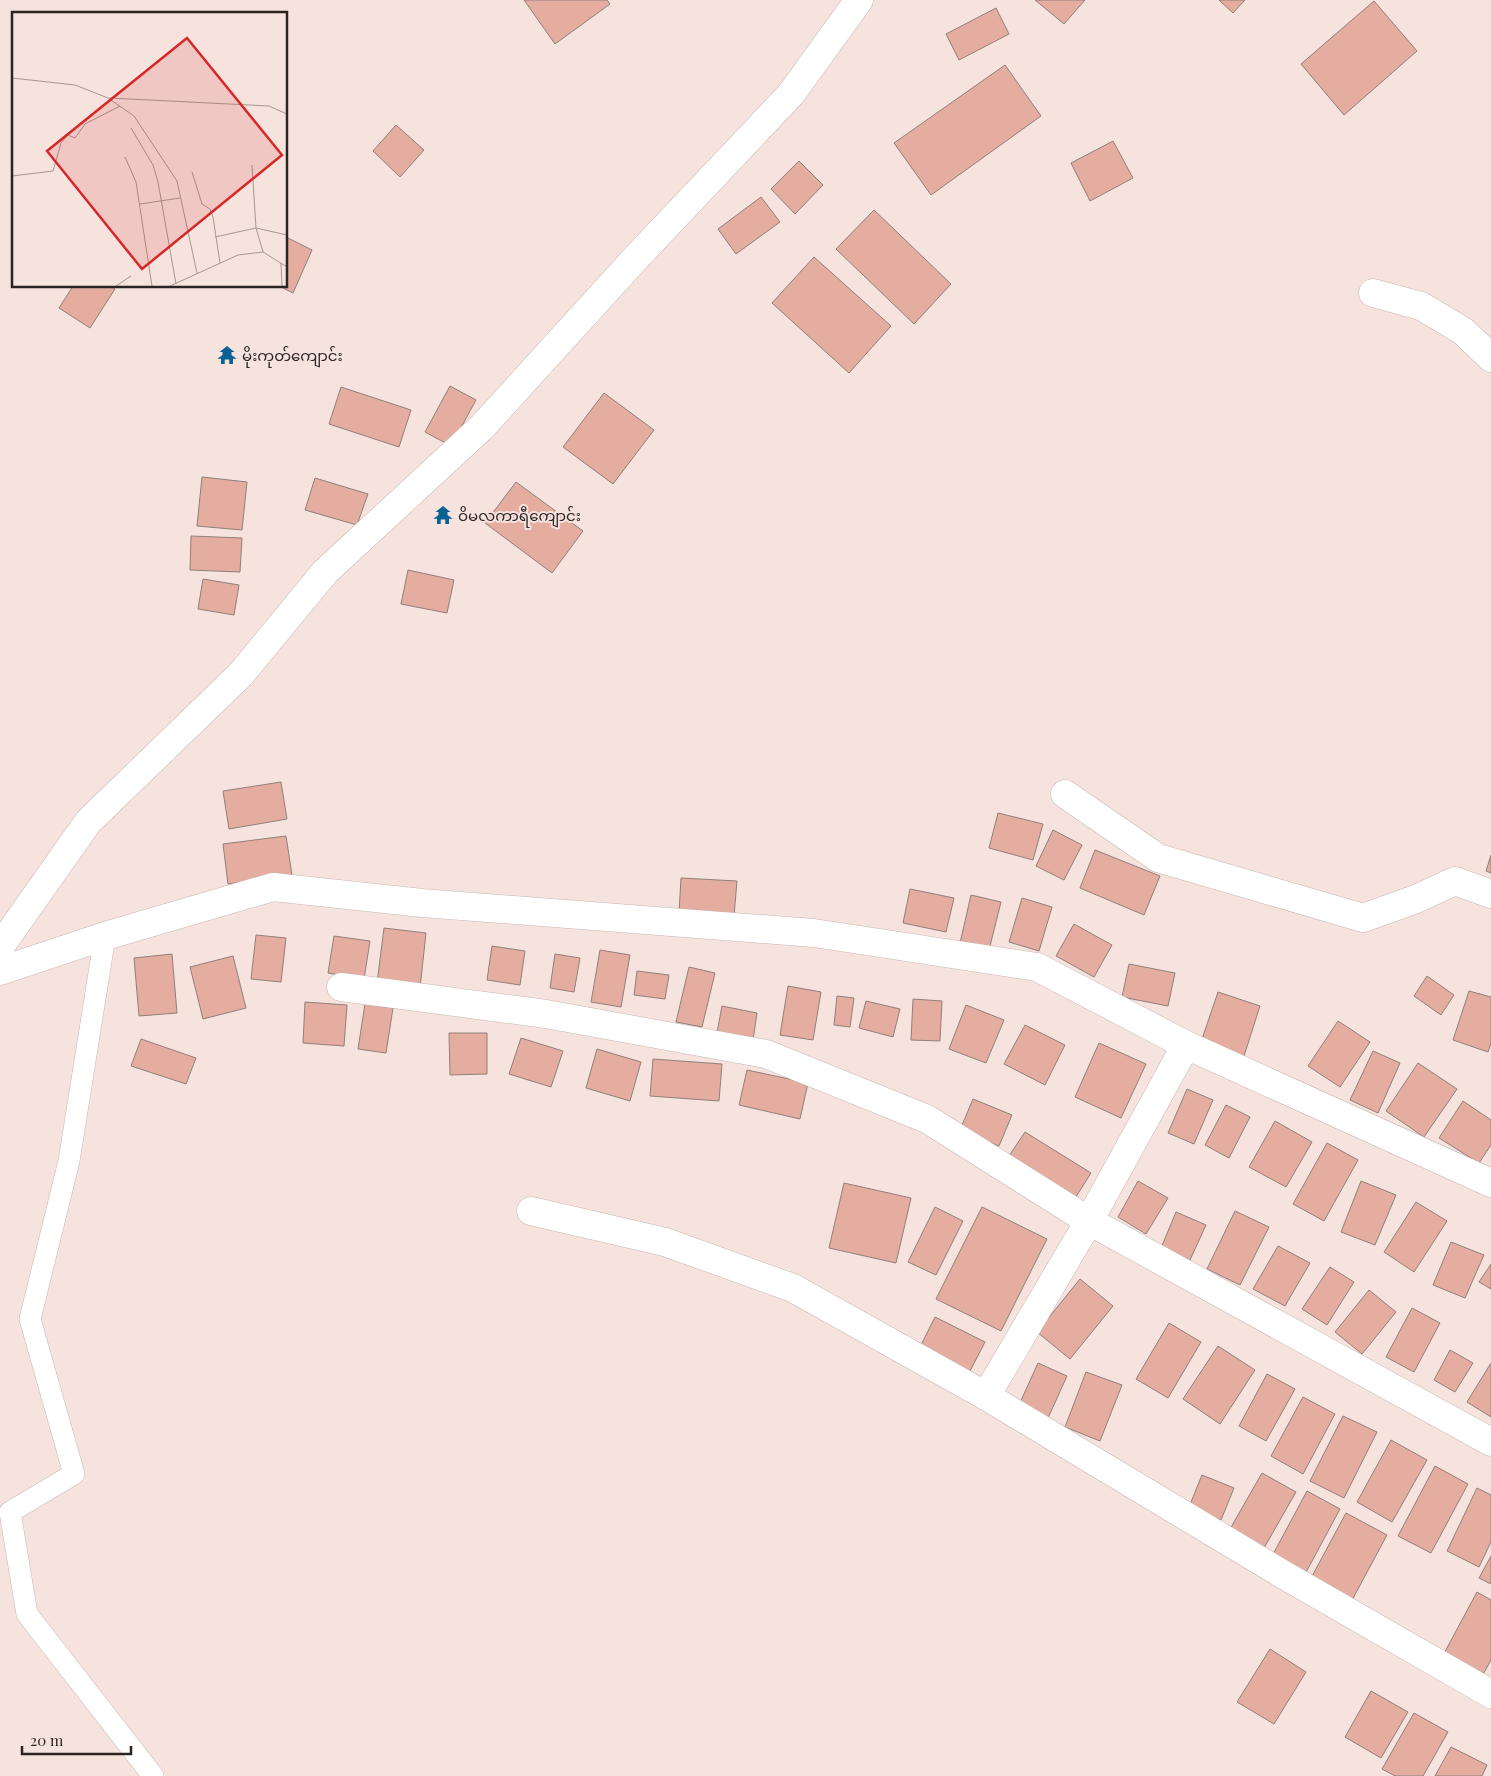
<svg xmlns="http://www.w3.org/2000/svg" width="1491" height="1776" font-family="'Playfair Display','Noto Sans Myanmar',serif">
	<style>
		.building { fill: #e4ada0; stroke: #907f7b }
		.lines { fill: none; stroke-linecap: round; stroke-linejoin: round }
		.lane-casing { stroke: #c8b6b1; stroke-width: 22 }
		.street-casing { stroke: #c8b6b1; stroke-width: 29 }
		.lane { stroke: #fff; stroke-width: 21 }
		.street { stroke: #fff; stroke-width: 28 }
		.labels { text-anchor: middle; dominant-baseline: central; stroke-width: 4; stroke-linejoin: round; paint-order: stroke }
		.poi-label { font-size: 15px; fill: #2a2422; stroke: #f6e3de; text-anchor: start }
		.inset-road { fill: none; stroke: #a49793; stroke-width: 1 }
		.view { fill: #d62828; fill-opacity: 0.15; stroke: #d62828; stroke-width: 2.5 }
		.inset-edge { fill: none; stroke: #2a2422; stroke-width: 2.5 }
	</style>
	<rect width="100%" height="100%" fill="#f6e3de"/>
	<g class="building">
		<path d="M524 0H607L610 4 555 44Z"/>
		<path d="M1035 0H1085L1064 24Z"/>
		<path d="M1219 0H1245L1233 13Z"/>
		<path d="M1374 1 1417 51 1344 115 1301 64Z"/>
		<path d="M996 8 1009 34 959 60 946 34Z"/>
		<path d="M1005 65 1041 116 931 195 894 143Z"/>
		<path d="M396 125 424 150 400 177 373 151Z"/>
		<path d="M1113 141 1133 178 1090 201 1071 163Z"/>
		<path d="M799 161 823 185 795 214 771 189Z"/>
		<path d="M761 197 780 222 736 254 718 229Z"/>
		<path d="M874 210 951 284 914 324 836 249Z"/>
		<path d="M286 237 312 250 293 293 279 286H286Z"/>
		<path d="M814 257 891 326 849 373 772 303Z"/>
		<path d="M73 286H111L115 289 90 328 59 308Z"/>
		<path d="M450 386 476 400 451 446 425 432Z"/>
		<path d="M341 387 411 410 399 447 329 424Z"/>
		<path d="M604 393 654 430 613 484 563 447Z"/>
		<path d="M202 477 247 482 242 530 197 526Z"/>
		<path d="M315 478 368 494 357 525 305 510Z"/>
		<path d="M516 482 583 531 552 573 485 523Z"/>
		<path d="M191 536 242 538 240 572 190 570Z"/>
		<path d="M408 570 454 580 447 613 401 604Z"/>
		<path d="M203 579 239 585 234 615 198 609Z"/>
		<path d="M281 782 287 819 229 829 223 791Z"/>
		<path d="M998 813 1043 824 1033 860 989 848Z"/>
		<path d="M1053 830 1082 845 1064 880 1036 866Z"/>
		<path d="M286 836 292 875 228 884 223 844Z"/>
		<path d="M1095 850 1160 876 1144 915 1080 888Z"/>
		<path d="M1491 855V873L1486 871Z"/>
		<path d="M681 878 737 881 734 916 679 913Z"/>
		<path d="M910 889 954 898 946 932 903 923Z"/>
		<path d="M971 895 1001 902 989 950 960 943Z"/>
		<path d="M1022 898 1052 907 1039 951 1009 942Z"/>
		<path d="M1074 924 1112 945 1094 977 1056 956Z"/>
		<path d="M384 928 426 933 420 988 377 983Z"/>
		<path d="M256 935 286 938 281 982 251 979Z"/>
		<path d="M334 936 370 941 364 979 328 973Z"/>
		<path d="M492 946 525 951 520 985 487 980Z"/>
		<path d="M600 950 630 955 621 1007 591 1002Z"/>
		<path d="M172 954 177 1013 139 1016 134 958Z"/>
		<path d="M555 954 580 958 574 992 550 988Z"/>
		<path d="M233 956 246 1008 203 1019 190 967Z"/>
		<path d="M1129 964 1175 973 1168 1006 1122 997Z"/>
		<path d="M689 967 715 973 702 1027 676 1022Z"/>
		<path d="M637 971 669 975 665 999 634 995Z"/>
		<path d="M1427 976 1454 995 1441 1015 1414 996Z"/>
		<path d="M788 986 821 992 813 1040 780 1035Z"/>
		<path d="M1469 991 1491 997V1043L1488 1052 1453 1040Z"/>
		<path d="M1218 992 1260 1006 1244 1056 1201 1042Z"/>
		<path d="M837 996 854 998 850 1027 834 1025Z"/>
		<path d="M913 999 942 1001 940 1041 911 1040Z"/>
		<path d="M866 1001 900 1009 893 1037 859 1028Z"/>
		<path d="M305 1002 347 1005 344 1046 303 1043Z"/>
		<path d="M365 1004 393 1008 386 1053 358 1049Z"/>
		<path d="M966 1005 1004 1020 986 1063 949 1049Z"/>
		<path d="M722 1006 757 1013 753 1040 717 1033Z"/>
		<path d="M1338 1021 1370 1042 1340 1087 1308 1066Z"/>
		<path d="M1025 1025 1065 1045 1045 1085 1004 1064Z"/>
		<path d="M449 1033H487V1074L450 1075Z"/>
		<path d="M521 1038 563 1051 551 1087 509 1074Z"/>
		<path d="M141 1039 196 1058 186 1084 131 1066Z"/>
		<path d="M1099 1043 1146 1064 1121 1118 1075 1097Z"/>
		<path d="M597 1049 641 1062 630 1101 586 1088Z"/>
		<path d="M1373 1051 1400 1063 1378 1113 1350 1100Z"/>
		<path d="M653 1059 722 1064 719 1101 650 1096Z"/>
		<path d="M1418 1063 1457 1089 1424 1137 1386 1111Z"/>
		<path d="M747 1070 808 1083 800 1119 739 1105Z"/>
		<path d="M1187 1089 1213 1100 1194 1144 1168 1133Z"/>
		<path d="M973 1099 1012 1115 999 1146 960 1130Z"/>
		<path d="M1463 1101 1491 1120V1145L1479 1163 1439 1138Z"/>
		<path d="M1226 1105 1250 1117 1229 1158 1205 1145Z"/>
		<path d="M1275 1121 1312 1142 1286 1187 1249 1167Z"/>
		<path d="M1025 1132 1091 1173 1074 1200 1007 1159Z"/>
		<path d="M1327 1143 1358 1160 1324 1221 1293 1204Z"/>
		<path d="M1138 1181 1168 1198 1146 1234 1118 1217Z"/>
		<path d="M1361 1181 1396 1195 1375 1245 1341 1232Z"/>
		<path d="M844 1183 911 1198 896 1263 829 1248Z"/>
		<path d="M1416 1202 1447 1221 1414 1272 1384 1252Z"/>
		<path d="M935 1207 963 1221 936 1275 908 1262Z"/>
		<path d="M982 1207 1047 1239 1001 1331 936 1299Z"/>
		<path d="M1235 1211 1269 1227 1240 1285 1207 1269Z"/>
		<path d="M1176 1212 1206 1225 1190 1260 1161 1248Z"/>
		<path d="M1451 1242 1484 1255 1465 1298 1433 1285Z"/>
		<path d="M1278 1246 1310 1263 1285 1306 1253 1289Z"/>
		<path d="M1491 1264V1289L1479 1282Z"/>
		<path d="M1330 1267 1354 1282 1327 1325 1302 1309Z"/>
		<path d="M1080 1279 1113 1306 1070 1359 1037 1332Z"/>
		<path d="M1369 1290 1396 1312 1362 1354 1335 1332Z"/>
		<path d="M1412 1308 1440 1323 1414 1372 1386 1357Z"/>
		<path d="M935 1317 985 1342 969 1373 919 1349Z"/>
		<path d="M1169 1323 1201 1342 1168 1398 1136 1379Z"/>
		<path d="M1218 1346 1255 1370 1220 1424 1183 1399Z"/>
		<path d="M1450 1350 1473 1363 1455 1392 1434 1380Z"/>
		<path d="M1038 1363 1067 1376 1048 1418 1019 1405Z"/>
		<path d="M1491 1363V1417L1467 1402Z"/>
		<path d="M1086 1372 1122 1385 1100 1441 1065 1427Z"/>
		<path d="M1267 1374 1295 1389 1266 1441 1239 1426Z"/>
		<path d="M1303 1397 1335 1414 1303 1474 1271 1456Z"/>
		<path d="M1343 1416 1377 1432 1344 1498 1310 1481Z"/>
		<path d="M1391 1440 1427 1460 1392 1522 1357 1502Z"/>
		<path d="M1435 1466 1468 1484 1431 1553 1398 1536Z"/>
		<path d="M1262 1473 1296 1492 1260 1555 1226 1536Z"/>
		<path d="M1202 1475 1234 1488 1221 1520 1189 1507Z"/>
		<path d="M1477 1488 1491 1495V1542L1479 1567 1447 1551Z"/>
		<path d="M1307 1491 1340 1509 1304 1576 1271 1558Z"/>
		<path d="M1346 1513 1387 1535 1351 1602 1310 1580Z"/>
		<path d="M1491 1556V1584L1479 1578Z"/>
		<path d="M1477 1592 1491 1600V1660L1480 1680 1441 1659Z"/>
		<path d="M1270 1649 1306 1672 1274 1724 1237 1702Z"/>
		<path d="M1371 1691 1408 1712 1381 1758 1345 1737Z"/>
		<path d="M1414 1713 1448 1732 1423 1776H1395L1382 1769Z"/>
		<path d="M1451 1747 1487 1765 1482 1776H1435Z"/>
	</g>
	<g class="lines">
		<g class="lane-casing">
			<path id="lane" d="M105 936 69 1161 30 1319 74 1474 10 1512 27 1614 153 1776"/>
		</g>
		<g class="street-casing">
			<g id="street">
				<path d="M1373 293 1421 306 1463 331 1491 358"/>
				<path d="M1065 794 1158 858 1363 918 1416 899 1455 881 1491 894"/>
				<path d="M0 947 88 822 241 674 325 572 482 427 633 261 791 94 859 0"/>
				<path d="M0 971 105 936 273 887 422 903 814 933 1037 967 1186 1045 1491 1183"/>
				<path d="M341 987 546 1014 766 1054 927 1119 1089 1221 1491 1442"/>
				<path d="M531 1211 665 1242 793 1288 986 1396 1284 1575 1491 1694"/>
				<path d="M986 1396 1089 1221 1186 1045"/>
			</g>
		</g>
		<use href="#lane" class="lane"/>
		<use href="#street" class="street"/>
	</g>
	<defs>
		<g id="temple-bare" transform="scale(1.5)"><path d="M0-6L5-2H3V0L6.5 2.5H4V6H1.5V3h-3V6H-4V2.5H-6.5L-3 0V-2H-5Z" fill="#096293" stroke="#f6e3de" stroke-width="2.5" paint-order="stroke"/></g>
	</defs>
	<g fill-rule="evenodd">
		<use href="#temple-bare" x="227" y="355"/>
		<use href="#temple-bare" x="443" y="515"/>
	</g>
	<g class="labels">
		<g class="poi-label">
			<text x="242" y="355">မိုးကုတ်ကျောင်း</text>
			<text x="458" y="515">ဝိမလကာရီကျောင်း</text>
		</g>
	</g>
	<g transform="translate(12 12)">
		<rect width="275" height="275" fill="#f6e3de"/>
		<path class="inset-road" d="M0 66 63 73 96 86 122 104 165 169 185 261M97 86 257 94 275 102M119 116 141 153 146 170 164 272M113 145 124 170 140 274M240 153 244 216 251 240M180 160 190 192 198 197 201 205 208 251M0 164 41 159 49 131 56 123 63 126 73 112 108 94M128 192 168 186M203 225 244 216 275 223M269 251 270 274M104 274 119 264M158 274 226 243 251 240 275 255"/>
		<path class="view" d="M175 26 270 143 130 257 35 139Z"/>
		<rect width="275" height="275" class="inset-edge"/>
	</g>
	<path d="M22 1746v8h109v-8" fill="none" stroke="#2a2422" stroke-width="2.5"/>
	<text x="30" y="1746" font-size="15" fill="#2a2422" stroke="#f6e3de" stroke-width="4" paint-order="stroke">20 m</text>
</svg>
